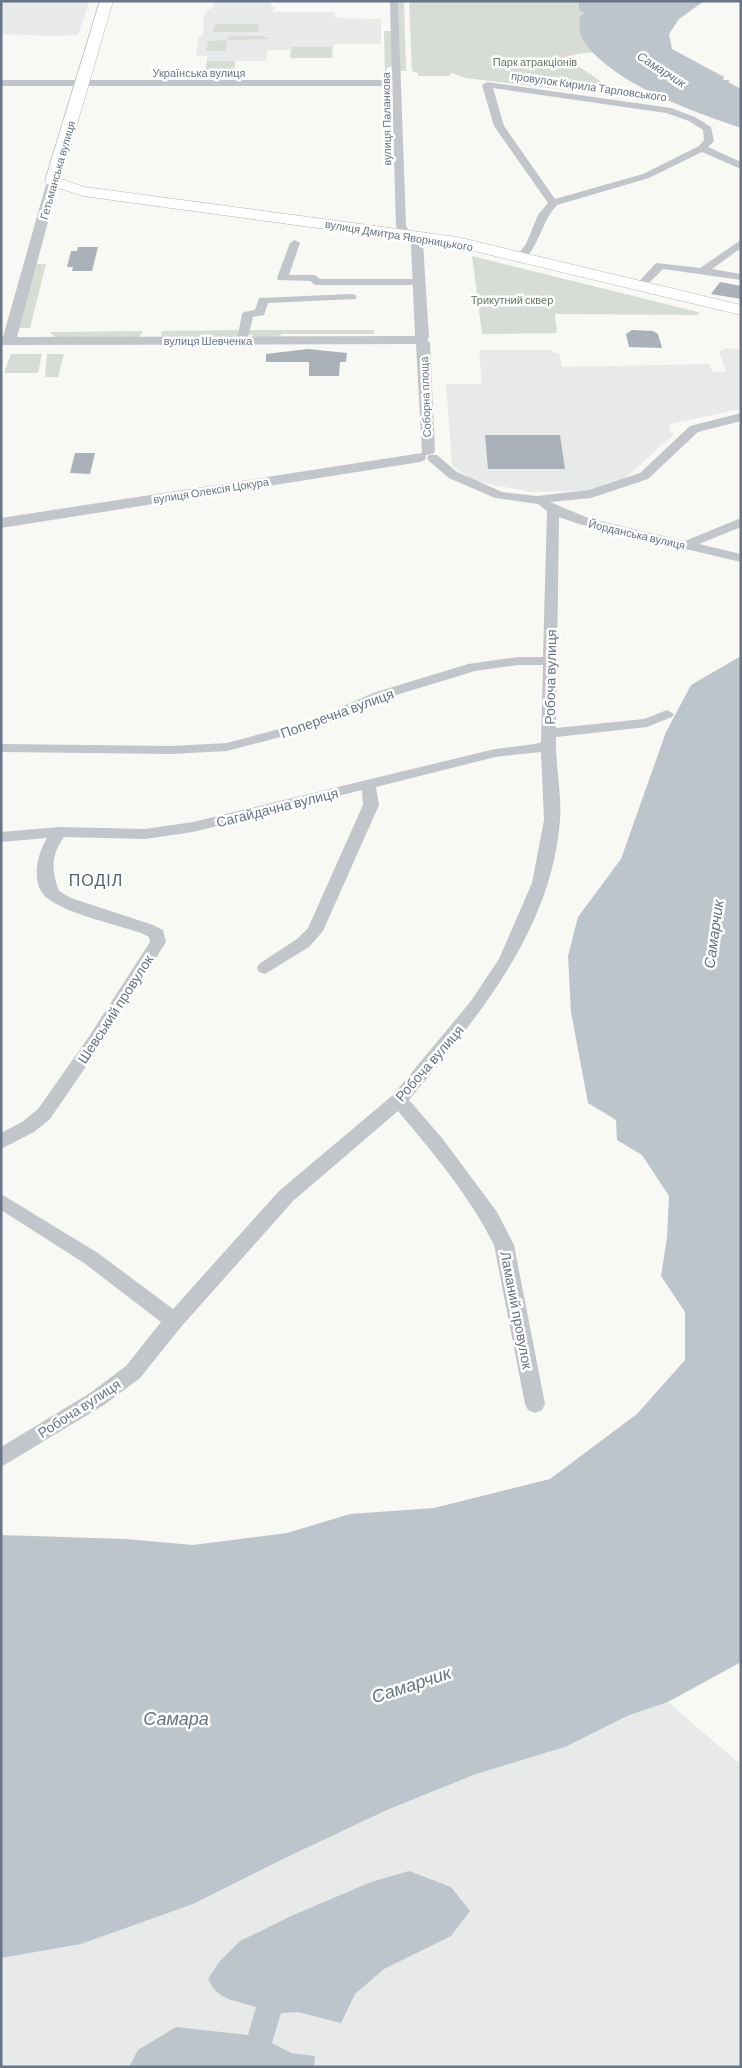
<svg xmlns="http://www.w3.org/2000/svg" width="742" height="2068" font-family="Barlow,sans-serif">
	<style>
		.built { fill: #e8eae9 }
		.green { fill: #d7ddd5 }
		.water { fill: #bcc5cb }
		.building { fill: #aab1b8 }
		.lines { fill: none; stroke-linecap: round; stroke-linejoin: round }
		.trunk-casing { stroke: #b5b8bc; stroke-width: 1 }
		.minor { fill: #c2c5c9; fill-rule: evenodd }
		.tertiary { fill: #c2c5c9; fill-rule: evenodd }
		.trunk { fill: #fff; fill-rule: evenodd }
		.labels { text-anchor: middle; dominant-baseline: central; stroke-width: 5; stroke-linejoin: round; paint-order: stroke }
		.far-park-label { font-size: 11px; fill: #657763; stroke: #fff }
		.far-street-label { font-size: 11px; fill: #687585; stroke: #fff }
		.far-water-label { font-size: 12px; font-style: italic; fill: #647680; stroke: #fff }
		.street-label { font-size: 14px; fill: #687585; stroke: #fff }
		.water-label { font-size: 15px; font-style: italic; fill: #647680; stroke: #fff }
		.quarter-label { font-size: 16px; letter-spacing: 1px; fill: #565f6a; stroke: #fff }
		.near-water-label { font-size: 18px; font-style: italic; fill: #647680; stroke: #fff }
	</style>
	<rect width="100%" height="100%" fill="#f8f8f5"/>
	<g class="built">
		<path d="M1 1H89L78 35 54 36 1 34Z"/>
		<path d="M214 1H271V7H276L271 12H335V18L381 19V44H334L333 58H289L290 50H267L266 61H207V56L196 55 199 36H203L204 16 209 9 213 8Z"/>
		<path d="M728 348 741 350V409L670 424 669 430 674 434 622 481 585 491 531 492 474 481 452 465 446 384H482L479 350H553V353H559L562 367 709 364 713 372H726L719 351Z"/>
		<path d="M668 1702 741 1765V2067H1V1958L81 1943 193 1904 285 1858 387 1810 476 1774 565 1747 627 1716Z"/>
	</g>
	<g class="green">
		<path d="M398 1H404L406 71H400Z"/>
		<path d="M409 1H579V10L584 13 579 17 581 35 594 52 577 54 566 58 602 82 583 92 465 78 452 73 448 76H418V73L412 71Z"/>
		<path d="M215 24H259L258 32H213Z"/>
		<path d="M384 31H392V66L387 68V73H385Z"/>
		<path d="M230 36H262L271 39 227 40 225 51H206L208 41 227 40Z"/>
		<path d="M292 47H332L331 58H291Z"/>
		<path d="M207 61H235L234 73H205Z"/>
		<path d="M472 256 698 312 699 315 555 314 557 333 482 334Z"/>
		<path d="M37 264H46L30 328H18Z"/>
		<path d="M238 330 241 332 237 337H161L162 331Z"/>
		<path d="M249 330H374V334H282C275 340 257 338 248 334Z"/>
		<path d="M143 331 139 337 57 339 50 332Z"/>
		<path d="M11 354H42L38 373H4Z"/>
		<path d="M47 354H64L58 377H45Z"/>
	</g>
	<g class="water">
		<path d="M579 1H704L679 19 669 34 672 49 724 77 723 80H730L728 82 741 89V128C695 112 604 81 581 36 579 31 580 22 579 17L584 13 579 10Z"/>
		<path d="M741 656V1662L668 1702 627 1716 565 1747 476 1774 387 1810 285 1858 193 1904 81 1944 1 1958V1535L125 1539 193 1545 287 1533 350 1514 434 1508 550 1479 637 1414 685 1360V1312L661 1276 667 1238 669 1196 642 1155 617 1140 616 1120 588 1103 571 1012 568 956 578 917 621 859 666 732 691 685Z"/>
		<path d="M409 1871 451 1887 470 1911 451 1936 384 1969 355 1994 341 2023 298 2012 281 2013 272 2043 291 2053 315 2056 314 2067H129L138 2050 176 2027 248 2035 256 2007C235 2000 218 2001 208 1979L219 1962 240 1941 291 1916 371 1882Z"/>
	</g>
	<g class="building">
		<path d="M78 247H98L92 271H72L73 267H67L71 251H77Z"/>
		<path d="M720 282 741 286V299L711 294Z"/>
		<path d="M632 330 653 331 658 334 662 348 629 347 626 334Z"/>
		<path d="M308 349 347 353 346 362H340L339 376H309V362H266V354Z"/>
		<path d="M485 435H560L565 469H488Z"/>
		<path d="M75 453H95L90 474 70 473Z"/>
	</g>
	<g class="lines">
		<g class="trunk-casing">
			<path id="trunk" d="M100 1H113L61 179 85 187 457 237 741 305V315L457 247 83 196 47 184 45 181Z"/>
		</g>
		<g class="minor">
			<path d="M390 1H398L406 226 412 235 407 238 403 237 396 226 392 86H1V80H392Z"/>
			<path d="M487 82 671 108 695 117 711 127 714 141 708 147 741 162V169L702 152 649 178 557 205C542 221 540 243 525 259H517L516 257 526 244 538 215 548 203 494 126 482 85ZM493 88 666 113 689 121 703 130 704 140 699 146 643 174 555 199 504 126Z"/>
			<path d="M295 240 300 243 289 275H315L320 279H420L425 282 420 285H315L310 281 278 280 277 278 290 243Z"/>
			<path d="M741 240V248L712 269 741 274V280L663 269 644 288 640 289 635 286 656 263 700 268Z"/>
			<path d="M352 294 356 295V299L268 303 264 315 253 317 247 342 243 343 237 340 242 314 244 312 255 310 259 298Z"/>
			<path d="M741 413V421L698 432 648 479 591 498 550 502 588 518 685 541 741 518V527L699 544 741 554V562L579 524 559 517 556 728 644 719 667 710 674 714 672 717 647 727 556 737C555 764 562 793 560 820 551 933 477 1017 409 1100L442 1138 497 1212 514 1245 545 1404 542 1410 535 1413 528 1410 525 1404 494 1245C470 1196 433 1153 398 1111L293 1201 181 1327 140 1378 104 1405 1 1467V1447L90 1393 126 1366 161 1322 84 1263 1 1210V1194L98 1253 173 1309 279 1191 393 1095 471 1001 499 959 532 883 544 820 541 752 495 757 376 787 379 805 323 931 309 947 265 974 259 972 257 968 259 964 297 939 308 928 363 805 362 790 193 832 145 839 64 837C51 855 51 870 59 891L71 898 153 925 163 930 166 942 100 1046 50 1119 34 1132 1 1149V1133L22 1122 38 1109 88 1038 150 942 149 937 141 933C117 925 65 913 47 898 30 884 37 854 47 838L1 842V832L60 827 145 829 193 822 495 749 535 744 541 742 543 665H518L475 671 383 699 322 726 227 751 172 754 1 752V744L172 746 227 743 312 720 373 693 468 664 518 657H543L547 511 538 504 495 498 449 478 429 461 427 458 429 455H437L457 472 502 492 537 496 589 490 640 473 690 426Z"/>
		</g>
		<path class="tertiary" d="M53 177 59 181 17 337 415 336 411 244 401 235 403 232H411L423 243 429 337 427 340 430 343 435 451 433 454 426 455 425 460 420 462 1 528V518L422 453 416 344 1 345V337H3L47 181Z"/>
		<use href="#trunk" class="trunk"/>
	</g>
	<g class="labels">
		<g class="far-park-label">
			<text x="535" y="61">Парк атракціонів</text>
			<text x="512" y="299">Трикутний сквер</text>
		</g>
		<g class="far-street-label">
			<text x="199" y="72">Українська вулиця</text>
			<text transform="translate(589 86) rotate(8)">провулок Кирила Тарловського</text>
			<text transform="translate(386 119) rotate(-91)">вулиця Паланкова</text>
			<text transform="translate(57 170) rotate(-74)">Гетьманська вулиця</text>
			<text transform="translate(399 235) rotate(9)">вулиця Дмитра Яворницького</text>
			<text x="208" y="340">вулиця Шевченка</text>
			<text transform="translate(425 397) rotate(-92)">Соборна площа</text>
			<text transform="translate(211 490) rotate(-9)">вулиця Олексія Цокура</text>
			<text transform="translate(637 534) rotate(13)">Йорданська вулиця</text>
		</g>
		<g class="far-water-label">
			<text transform="translate(662 69) rotate(33)">Самарчик</text>
		</g>
		<g class="street-label">
			<text transform="translate(550 677) rotate(-89)">Робоча вулиця</text>
			<text transform="translate(337 713) rotate(-20)">Поперечна вулиця</text>
			<text transform="translate(277 807) rotate(-14)">Сагайдачна вулиця</text>
			<text transform="translate(115 1009) rotate(-57)">Шевський провулок</text>
			<text transform="translate(429 1063) rotate(-49)">Робоча вулиця</text>
			<text transform="translate(517 1310) rotate(79)">Ламаний провулок</text>
			<text transform="translate(79 1408) rotate(-33)">Робоча вулиця</text>
		</g>
		<g class="water-label">
			<text transform="translate(713 934) rotate(-82)">Самарчик</text>
		</g>
		<g class="quarter-label">
			<text x="96" y="879">ПОДІЛ</text>
		</g>
		<g class="near-water-label">
			<text transform="translate(411 1684) rotate(-18)">Самарчик</text>
			<text x="176" y="1718">Самара</text>
		</g>
	</g>
	<rect width="742" height="2068" fill="none" stroke="#687585" stroke-width="5"/>
</svg>
